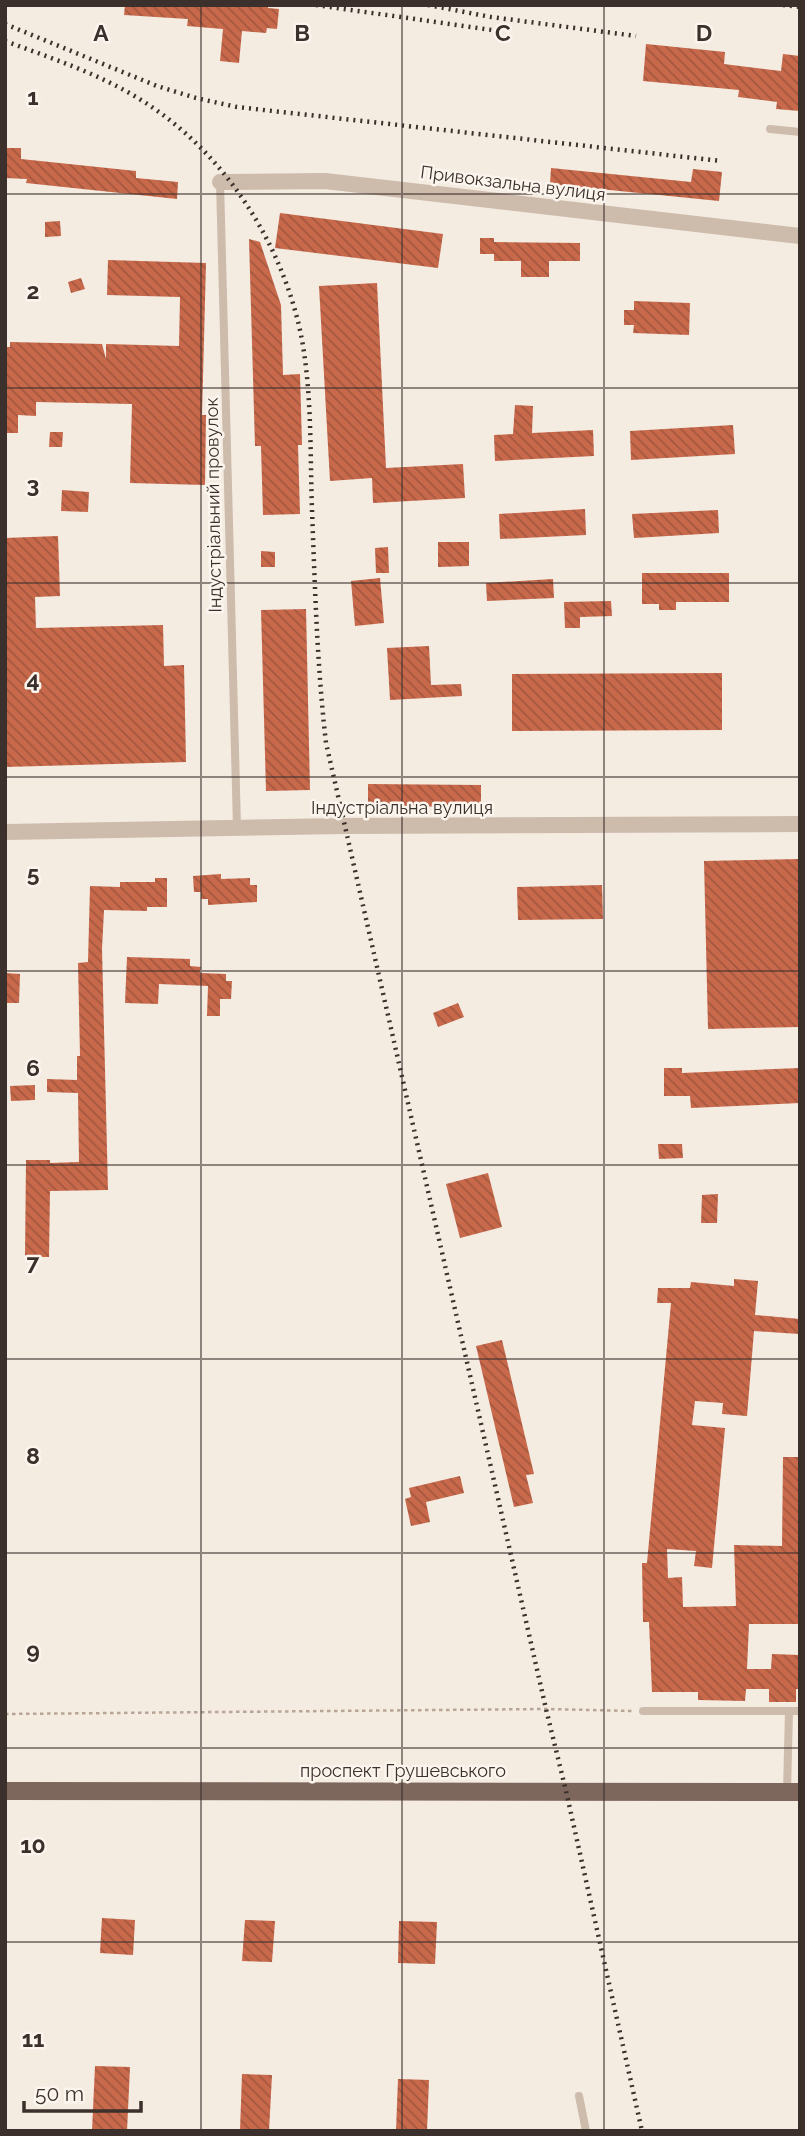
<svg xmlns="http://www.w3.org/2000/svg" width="805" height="2136" font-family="Raleway,sans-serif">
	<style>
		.building { fill: url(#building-back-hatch) }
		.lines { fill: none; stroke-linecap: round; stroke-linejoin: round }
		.path { stroke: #b9a596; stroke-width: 2.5; stroke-dasharray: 3.5 3.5; stroke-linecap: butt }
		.service { stroke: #cdbbac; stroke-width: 8 }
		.minor { stroke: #cdbbac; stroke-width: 16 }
		.primary { stroke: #7d675c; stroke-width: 18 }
		.rail { stroke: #3b302b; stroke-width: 4.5; stroke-dasharray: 2 5; stroke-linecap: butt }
		.grid { fill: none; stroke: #3b302b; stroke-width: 2; stroke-opacity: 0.55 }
		.labels { text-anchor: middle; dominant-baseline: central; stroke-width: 5; stroke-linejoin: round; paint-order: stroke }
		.street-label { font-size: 18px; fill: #3b302b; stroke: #fbf5ee }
		.grid-label { font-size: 23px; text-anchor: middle; font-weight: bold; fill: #3b302b; stroke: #fbf5ee; stroke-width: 5; stroke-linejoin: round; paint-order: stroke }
	</style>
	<defs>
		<pattern id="building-back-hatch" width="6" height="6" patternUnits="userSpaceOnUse" patternTransform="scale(1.75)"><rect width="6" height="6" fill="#c8694b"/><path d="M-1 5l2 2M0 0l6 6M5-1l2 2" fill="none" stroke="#a4573f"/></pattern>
	</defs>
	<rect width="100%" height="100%" fill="#f4ebe1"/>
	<g class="building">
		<path d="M125 5H268V8L279 9 277 29 267 28 266 33 242 31 239 63 220 61 223 29 187 26 188 19 124 15Z"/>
		<path d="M646 44 725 52 724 64 781 71 783 54 800 56V111L776 109 777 102 738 97 739 90 643 81Z"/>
		<path d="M5 148H21V159L136 171V178L178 182 177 199 26 183 27 179 5 178Z"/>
		<path d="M551 168 691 182 693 169 722 172 719 201 550 184Z"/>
		<path d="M280 213 443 234 438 268 275 248Z"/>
		<path d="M60 221 61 236 45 237V222Z"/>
		<rect x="480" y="238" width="14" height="16"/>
		<path d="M249 239 260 242 281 305 283 375 300 374 302 445H298L300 514 263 515 261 446H255Z"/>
		<path d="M494 242 580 243V261H549V277H521V261H494Z"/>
		<path d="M108 260 206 263 202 415H206L205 485 130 483 132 404 36 402V416L18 415V433H5V347H10V342L102 344 106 359V344L179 346 180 297 107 295Z"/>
		<path d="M81 278 85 289 71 293 68 282Z"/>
		<path d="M377 283 386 468 463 464 465 498 373 503 372 478 330 481 319 286Z"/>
		<path d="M634 301 690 303 689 335 633 333 634 325H624V310H634Z"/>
		<path d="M515 405 533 406 532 433 593 430 594 456 495 461 494 435 513 434Z"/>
		<path d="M733 425 735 454 631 460 630 431Z"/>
		<path d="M50 432H63L62 447H49Z"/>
		<path d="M62 490 89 492 88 512 61 511Z"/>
		<path d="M585 509 586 535 500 539 499 514Z"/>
		<path d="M718 510 719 533 634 538 632 514Z"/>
		<path d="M58 536 60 596 35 597 36 628 163 625 164 666 184 665 186 762 5 767V538Z"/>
		<path d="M438 542H469V566L438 567Z"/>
		<path d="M388 547 389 573H376L375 548Z"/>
		<path d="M261 551 275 552V567H261Z"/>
		<path d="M642 573H729V602H676V610H659V604H642Z"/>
		<path d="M380 578 384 623 355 626 351 581Z"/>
		<path d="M553 579 554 598 487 601 486 583Z"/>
		<path d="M611 601 612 616 580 617V628H565L564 602Z"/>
		<path d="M306 609 310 790 266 791 261 610Z"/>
		<path d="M429 646 431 685 461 684 462 696 390 700 387 648Z"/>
		<path d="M722 673V730L512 731V674Z"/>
		<path d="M368 784 481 785V807L368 806Z"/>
		<path d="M800 859V1027L708 1029 704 861Z"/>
		<path d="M221 874V879L250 878V885H257V902L208 905V899H201V892H194L193 876Z"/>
		<path d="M155 878H167V907H147V911L104 910 102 949 108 1190 50 1191 49 1257H25L26 1160H50V1163L79 1162 78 1093 47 1092V1079L77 1080V1056H80L78 963 88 962 90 886 120 887V882H155Z"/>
		<path d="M602 885 603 919 518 920 517 887Z"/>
		<path d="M127 957 190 959V966L201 967 200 973 226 974V981H232L231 999H220V1016H207L208 986 159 984 158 1004 125 1003Z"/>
		<path d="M5 973 20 974 19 1003H5Z"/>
		<path d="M458 1003 464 1017 438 1027 433 1013Z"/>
		<path d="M664 1068H682V1073L800 1068V1103L691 1108 690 1096H664Z"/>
		<path d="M35 1085V1100L11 1101 10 1086Z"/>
		<path d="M658 1144H682L683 1158 659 1159Z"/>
		<path d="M488 1173 502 1227 460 1238 446 1184Z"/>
		<path d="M718 1194 717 1223H701L702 1195Z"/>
		<path d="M734 1279 758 1281 755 1315 800 1319 799 1334 754 1331 747 1416 722 1414 723 1403 695 1401 692 1425 725 1428 712 1568 694 1566 696 1551 667 1549 668 1578 682 1577 683 1607 736 1606 734 1545 782 1546 783 1457H800V1624H749L747 1669H771L772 1654 800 1655V1689H796V1702H769V1689H746L745 1701 698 1700V1692H652L649 1622H643L642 1563H647L671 1303H657L658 1288H690L691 1282 734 1286Z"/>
		<path d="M502 1340 534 1474 526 1475 533 1503 514 1507 476 1346Z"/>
		<path d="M460 1476 464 1493 426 1502 430 1522 411 1526 405 1499 411 1497 409 1488Z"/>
		<path d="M102 1918 135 1920 133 1955 100 1953Z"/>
		<path d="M245 1920 275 1921 272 1962 242 1961Z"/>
		<path d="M399 1921 437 1922 435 1964 398 1963Z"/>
		<path d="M95 2066 130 2067 127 2131H92Z"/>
		<path d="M242 2074 272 2075 269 2131H240Z"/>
		<path d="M398 2079 429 2080 427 2131H396Z"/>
	</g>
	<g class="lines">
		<path class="path" d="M5 1714 546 1709 632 1711"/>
		<g class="service">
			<path d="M770 129 800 132"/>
			<path d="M220 182 237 827"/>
			<path d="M643 1711H800"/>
			<path d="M787 1792 789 1711"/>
			<path d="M579 2096 586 2131"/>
		</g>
		<g class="minor">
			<path d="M220 182 325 181 800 236"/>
			<path d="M5 832 343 826 800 824"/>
		</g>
		<path class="primary" d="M5 1791 800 1792"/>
		<g class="rail">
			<path d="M316 5 492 30"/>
			<path d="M428 5 491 17 636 36"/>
			<path d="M783 5 800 7"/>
			<path d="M5 24 157 86 196 98 237 107 721 161"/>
			<path d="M5 41C51 58 100 74 141 100 224 151 284 245 302 340 312 396 310 454 312 510 315 588 317 665 326 743L546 1709 566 1791 642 2131"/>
		</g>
	</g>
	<path class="grid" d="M201 5V2131M402 5V2131M604 5V2131M5 194H800M5 388H800M5 583H800M5 777H800M5 971H800M5 1165H800M5 1359H800M5 1553H800M5 1748H800M5 1942H800"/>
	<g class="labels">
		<g class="street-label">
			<text transform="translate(513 183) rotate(7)">Привокзальна вулиця</text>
			<text transform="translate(213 505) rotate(-91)">Індустріальний провулок</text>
			<text x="402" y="807">Індустріальна вулиця</text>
			<text x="403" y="1770">проспект Грушевського</text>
		</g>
	</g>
	<g class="grid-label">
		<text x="101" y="41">A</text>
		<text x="302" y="41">B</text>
		<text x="503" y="41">C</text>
		<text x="704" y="41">D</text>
		<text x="33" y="105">1</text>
		<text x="33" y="299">2</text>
		<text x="33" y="493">3</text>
		<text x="33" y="688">4</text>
		<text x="33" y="882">5</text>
		<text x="33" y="1076">6</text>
		<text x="33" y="1270">7</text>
		<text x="33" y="1464">8</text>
		<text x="33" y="1659">9</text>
		<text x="33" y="1853">10</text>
		<text x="33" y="2047">11</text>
	</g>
	<rect width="805" height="2136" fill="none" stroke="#3b302b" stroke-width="14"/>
	<path d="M24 2101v10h117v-10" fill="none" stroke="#3b302b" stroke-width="3.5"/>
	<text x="35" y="2101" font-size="21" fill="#3b302b" stroke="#fbf5ee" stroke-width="5" paint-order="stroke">50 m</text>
</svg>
